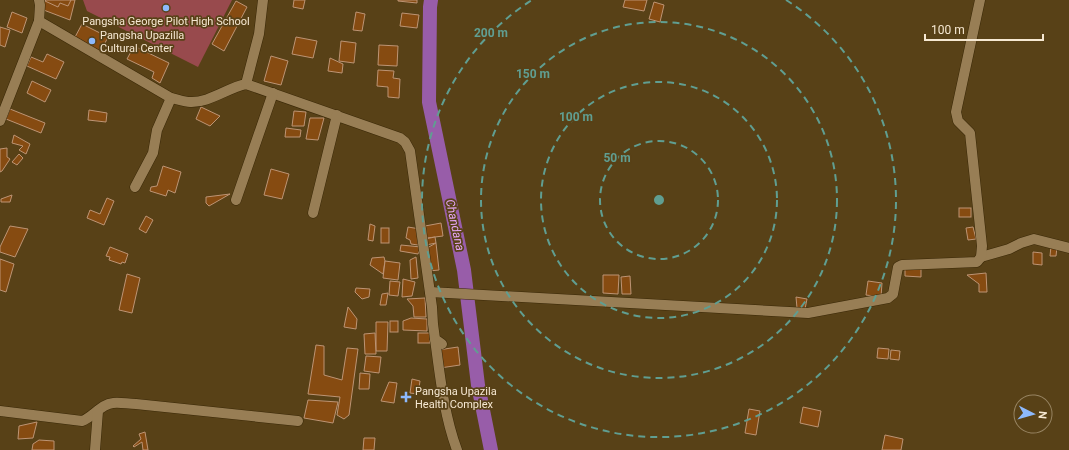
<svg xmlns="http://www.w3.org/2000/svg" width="1069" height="450" font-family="Roboto,sans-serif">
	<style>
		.green { fill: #984a4d }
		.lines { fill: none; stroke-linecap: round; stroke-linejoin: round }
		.river { stroke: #985da9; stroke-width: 14 }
		.building { fill: #864b11; stroke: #bd9474 }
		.minor-casing { stroke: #3a2807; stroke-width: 11 }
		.minor { stroke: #987e55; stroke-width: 10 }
		.ring { fill: none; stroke: #609e91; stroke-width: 2; stroke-dasharray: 7 5 }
		.poi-dot { fill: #8db9fc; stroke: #584117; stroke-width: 1.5 }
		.labels { text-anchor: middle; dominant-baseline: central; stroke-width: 3.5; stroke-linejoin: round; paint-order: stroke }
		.poi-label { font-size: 11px; fill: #f6e8d2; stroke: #584117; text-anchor: start }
		.water-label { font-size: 12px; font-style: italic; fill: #e6a7f7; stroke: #584117 }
		.centre { fill: #609e91; stroke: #584117; stroke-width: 2 }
		.ring-label { font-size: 12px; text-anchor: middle; font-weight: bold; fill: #609e91; stroke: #584117; stroke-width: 3.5; stroke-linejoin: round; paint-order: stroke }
	</style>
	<rect width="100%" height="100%" fill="#584117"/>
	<path class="green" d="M83 0H232L198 67 87 11Z"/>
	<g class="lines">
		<path class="river" d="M431 0 430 7 429 102 464 270 478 385 491 450"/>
	</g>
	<g class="building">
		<path d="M44 0H75L70 20 41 9Z"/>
		<path d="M46 0H71L68 6 60 3 58 7 45 1Z"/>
		<path d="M294 0H305L303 9 293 7Z"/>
		<path d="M398 0H417V3L398 1Z"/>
		<path d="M625 0H647L644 11 623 7Z"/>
		<path d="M236 1 247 7 224 51 212 44Z"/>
		<path d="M654 2 664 5 660 22 649 19Z"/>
		<path d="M12 12 27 18 22 33 7 27Z"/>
		<path d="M356 12 365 14 362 31 353 30Z"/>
		<path d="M402 13 419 15 417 28 400 26Z"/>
		<path d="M82 24 108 37 100 53 74 39Z"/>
		<path d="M0 27 10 30 5 47 0 45Z"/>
		<path d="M296 37 317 41 313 58 292 54Z"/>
		<path d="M341 41 356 43 354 63 339 61Z"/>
		<path d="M379 45 398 46 397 66 378 65Z"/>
		<path d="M134 46 169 63 160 83 152 78 154 72 127 59Z"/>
		<path d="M47 54 64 62 56 79 27 66 31 57 43 62Z"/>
		<path d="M271 56 288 61 281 85 264 81Z"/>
		<path d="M330 58 343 64 342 73 328 71Z"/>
		<path d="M378 70 394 71 393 78 400 79 399 98 388 97V87L377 86Z"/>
		<path d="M32 81 51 90 45 102 27 93Z"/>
		<path d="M201 107 220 116 210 126 196 119Z"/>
		<path d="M10 109 45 123 41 133 6 119Z"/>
		<path d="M89 110 107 113 106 122 88 120Z"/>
		<path d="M294 111 306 112 304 126H292Z"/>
		<path d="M310 118H324L318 140 306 139Z"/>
		<path d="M286 128 301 130 300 137H285Z"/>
		<path d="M14 135 30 144 26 154 19 150 23 146 12 143Z"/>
		<path d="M7 148V157L10 159 2 171 0 172V149Z"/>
		<path d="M19 154 23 158 17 165 12 162Z"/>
		<path d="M163 166 181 172 175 193 168 190 166 196 150 191 151 187 157 186Z"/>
		<path d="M271 169 289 174 282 199 264 195Z"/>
		<path d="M230 194 209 206 206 203V197Z"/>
		<path d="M12 195 10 202H1V199Z"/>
		<path d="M107 198 114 201 104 225 87 218 90 210 100 214Z"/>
		<rect x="959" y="208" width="12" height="9"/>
		<path d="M146 216 153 220 146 233 139 229Z"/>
		<path d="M441 223 443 236 427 238 425 226Z"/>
		<path d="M370 224 375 226 373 241 368 240Z"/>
		<path d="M10 226 28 229 15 257 0 252V247Z"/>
		<path d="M408 227 420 229 418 245 411 244 410 240 406 238Z"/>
		<path d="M973 227 976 239 968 240 966 228Z"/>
		<rect x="381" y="228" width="8" height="15"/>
		<path d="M435 237 436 243 426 245 425 239Z"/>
		<path d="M436 243 439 270 429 271 427 248Z"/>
		<path d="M401 245 421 247 418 254 400 251Z"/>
		<path d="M1051 246 1057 247 1056 256H1050Z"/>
		<path d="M110 247 128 254 125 263 122 262 121 264 109 260 110 257 106 256Z"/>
		<path d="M1033 252 1042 253V265L1033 264Z"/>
		<path d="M384 257 385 261 383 274 370 265 372 258Z"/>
		<path d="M416 257 418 278 411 279 410 260Z"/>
		<path d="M0 259 14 264 6 292 0 290Z"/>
		<path d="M385 261 400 263 398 280 383 278Z"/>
		<path d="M905 268H921V277L905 276Z"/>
		<path d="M986 273 987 292H979V284L967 275Z"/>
		<path d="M127 274 140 278 132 313 119 310Z"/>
		<path d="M603 275H619L618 294 603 293Z"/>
		<path d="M630 276 631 294H622L621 277Z"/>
		<path d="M403 279 415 282 412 296 402 297Z"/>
		<path d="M390 281 400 282 398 296 389 295Z"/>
		<path d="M868 281 882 283 881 297 866 295Z"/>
		<path d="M356 288 370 289 369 297 362 299 355 292Z"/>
		<path d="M388 293 386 305H380L382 294Z"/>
		<path d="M796 297 807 299 805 309 797 308Z"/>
		<path d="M425 298 426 317H414L413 306 407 299Z"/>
		<path d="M348 307 357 319 356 329 344 327Z"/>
		<path d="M411 318 427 319V331L403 330V321Z"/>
		<rect x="390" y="321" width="8" height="11"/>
		<path d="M376 322H388L387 351H376Z"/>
		<path d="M375 333 376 354H365L364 334Z"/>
		<rect x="418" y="333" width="12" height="10"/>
		<path d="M316 345 324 346V375L342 380 347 348 358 349 349 415 344 419 337 415 340 397 308 394Z"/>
		<path d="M458 347 460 365 440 368 438 350Z"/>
		<path d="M878 348 889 349 888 359 877 358Z"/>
		<path d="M891 350 900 351 899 360 890 359Z"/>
		<path d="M366 356 381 357 379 373 364 371Z"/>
		<path d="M360 373 370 374 369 389H359Z"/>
		<path d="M412 379 420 381 418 394 410 393Z"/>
		<path d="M389 382 397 383 394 403 381 401Z"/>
		<path d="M308 400 338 402 333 423 304 418Z"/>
		<path d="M803 407 821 411 818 427 800 423Z"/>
		<path d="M749 409 760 411 756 435 745 433Z"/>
		<path d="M37 422 33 438 18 439 19 426Z"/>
		<path d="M145 432 148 450H143L142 442 134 447 133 446 141 439 139 434Z"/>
		<path d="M885 435 903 439 901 450H882Z"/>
		<path d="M364 438H375L374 450H363Z"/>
		<path d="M39 440 54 441V450H32L33 444Z"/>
	</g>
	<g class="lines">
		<g class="minor-casing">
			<g id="minor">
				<path d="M39 21 171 98C177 99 184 102 190 102 209 103 227 88 246 84L400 138 405 142 410 151 432 307 433 324 435 339 442 344"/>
				<path d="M246 84 259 34 263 0"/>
				<path d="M0 121 39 21 40 5 39 0"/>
				<path d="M135 187 153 153 157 130 171 98"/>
				<path d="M236 200 273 93"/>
				<path d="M313 213 337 115"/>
				<path d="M981 257 1009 249 1021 243 1034 239 1069 248"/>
				<path d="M430 292 808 313 888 298 893 294 898 267 902 265 977 262 981 257 982 246 970 133 958 121 956 112 980 0"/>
				<path d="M435 339C440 376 444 415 457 450"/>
				<path d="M0 411 82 421C93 417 101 404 113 403 120 402 128 404 136 404L298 421"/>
				<path d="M95 450 98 411"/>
			</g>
		</g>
		<use href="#minor" class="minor"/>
	</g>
	<g class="ring">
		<circle cx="659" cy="200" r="59"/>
		<circle cx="659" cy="200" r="118"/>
		<circle cx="659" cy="200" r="178"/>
		<path d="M786 0A237 237 0 1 1 532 0"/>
	</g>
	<g class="poi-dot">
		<circle cx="166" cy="8" r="4"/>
		<circle cx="92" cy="41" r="4"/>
		<path d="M404 391h4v4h4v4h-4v4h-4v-4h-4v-4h4z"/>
	</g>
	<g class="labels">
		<g class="poi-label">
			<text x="166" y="21" text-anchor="middle">Pangsha George Pilot High School</text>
			<text x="100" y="35">Pangsha Upazilla<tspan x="100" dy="13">Cultural Center</tspan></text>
			<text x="415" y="391">Pangsha Upazila<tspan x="415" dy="13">Health Complex</tspan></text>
		</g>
		<g class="water-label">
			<text transform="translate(455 225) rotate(78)">Chandana</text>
		</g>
	</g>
	<circle cx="659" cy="200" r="6" class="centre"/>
	<g class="ring-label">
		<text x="491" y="37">200 m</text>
		<text x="533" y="78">150 m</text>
		<text x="576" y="121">100 m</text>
		<text x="617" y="162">50 m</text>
	</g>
	<g transform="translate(1033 414) rotate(96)"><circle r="19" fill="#584117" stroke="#978462"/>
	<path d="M0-3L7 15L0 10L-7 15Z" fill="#8db9fc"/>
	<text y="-6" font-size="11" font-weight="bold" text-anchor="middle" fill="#f6e8d2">N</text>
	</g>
	<path d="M925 34v6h118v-6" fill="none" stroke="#f6e8d2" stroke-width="2"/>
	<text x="931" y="34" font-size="12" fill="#f6e8d2" stroke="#584117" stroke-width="3" paint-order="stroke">100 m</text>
</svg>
